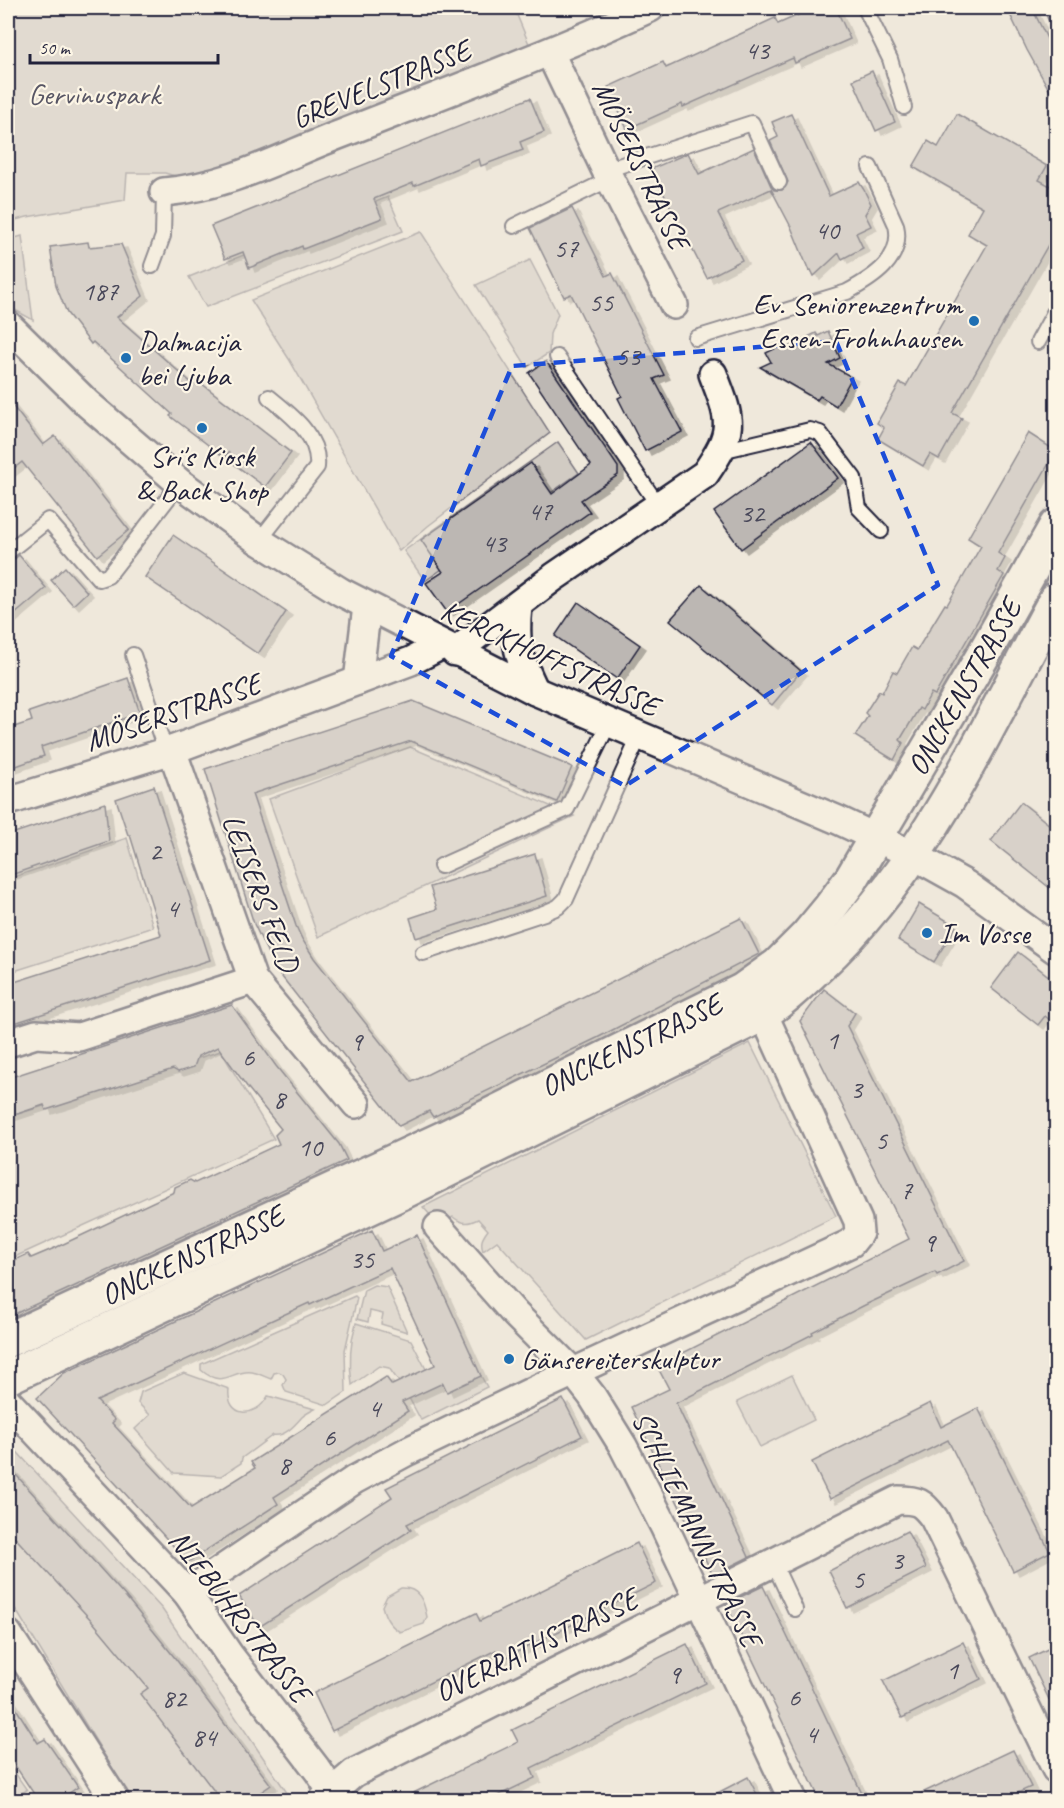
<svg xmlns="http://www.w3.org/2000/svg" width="1064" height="1808" font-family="Caveat,sans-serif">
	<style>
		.green { fill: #d1cbc3; stroke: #7a767f; stroke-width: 1.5 }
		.building { fill: #bcb7b3; stroke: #22223b; stroke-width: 1.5; fill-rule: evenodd; filter: url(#shadow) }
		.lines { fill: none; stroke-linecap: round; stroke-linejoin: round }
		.service-casing { stroke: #22223b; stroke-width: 18 }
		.minor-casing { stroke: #22223b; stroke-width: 32 }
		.secondary-casing { stroke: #22223b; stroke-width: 38 }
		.service { stroke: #fcf5e5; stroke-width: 14 }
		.minor { stroke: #fcf5e5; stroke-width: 27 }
		.secondary { stroke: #fcf5e5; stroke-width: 33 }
		.marked { fill: none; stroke: #1d4ed8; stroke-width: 4.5; stroke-dasharray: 12 8; stroke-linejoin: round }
		.poi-dot { fill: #1f6fb2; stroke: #fcf5e5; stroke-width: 2 }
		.labels { text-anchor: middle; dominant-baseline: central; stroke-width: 4.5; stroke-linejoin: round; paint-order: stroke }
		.number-label { font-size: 27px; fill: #484759 }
		.street-label { font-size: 30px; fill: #22223b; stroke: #fcf5e5 }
		.park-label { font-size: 30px; fill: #575564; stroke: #fcf5e5 }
		.poi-label { font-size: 30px; fill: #22223b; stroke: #fcf5e5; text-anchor: start }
	</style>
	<defs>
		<filter id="shadow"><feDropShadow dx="6" dy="4" stdDeviation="0" flood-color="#0004"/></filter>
	</defs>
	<rect width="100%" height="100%" fill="#efe8db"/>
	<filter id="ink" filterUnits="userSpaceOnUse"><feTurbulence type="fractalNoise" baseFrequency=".0167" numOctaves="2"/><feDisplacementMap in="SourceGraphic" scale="12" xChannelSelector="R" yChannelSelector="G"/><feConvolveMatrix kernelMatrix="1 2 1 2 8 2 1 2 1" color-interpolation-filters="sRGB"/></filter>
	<g filter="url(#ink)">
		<g class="green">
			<path d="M8 8H514L532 51 256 158 185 179 165 173H127L125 200 27 217 8 222Z"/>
			<path d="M388 197 403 231 206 307 189 277Z"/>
			<path d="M421 232 550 433 428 526 399 551 289 359 251 300Z"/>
			<path d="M22 236 33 320 8 306V240Z"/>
			<path d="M530 260 558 314 550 334 549 353 527 367 476 285Z"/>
			<path d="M558 442 579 473 425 581 404 551Z"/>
			<path d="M410 747 574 816 318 937 269 799Z"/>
			<path d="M127 838 153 927 8 973V879Z"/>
			<path d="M750 1043 836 1216 586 1340 497 1241 483 1251C480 1242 482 1238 488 1230L478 1219C468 1224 462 1224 453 1217L440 1226 423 1207Z"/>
			<path d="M221 1051 274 1139 8 1260V1117Z"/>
			<path d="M374 1285 387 1287 407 1332 381 1324 383 1314 370 1311 368 1322 357 1319 364 1290Z"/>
			<path d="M355 1296 357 1298 345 1350 346 1392 327 1405 286 1392 283 1385 286 1379 283 1374 279 1372 274 1373 271 1379C265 1377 258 1373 252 1372 232 1369 224 1390 201 1370V1364Z"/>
			<path d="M356 1323 411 1340 429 1375 399 1382 389 1368 379 1366 352 1385C349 1364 350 1343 356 1323Z"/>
			<path d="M184 1373 229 1389C226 1417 255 1420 268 1396L315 1409C311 1411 305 1414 302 1417 295 1425 285 1437 273 1435L242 1458 241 1463 221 1476 174 1473 135 1429 150 1415 138 1403 141 1392Z"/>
			<path d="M792 1375 814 1420 760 1447 737 1402Z"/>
			<path d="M481 1376 487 1387 421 1420 409 1398 440 1378 447 1391Z"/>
			<path d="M8 1442 162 1609 292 1800H132L8 1597Z"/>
			<path d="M401 1588C419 1587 424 1601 427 1617L424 1624 400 1632C389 1625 385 1617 382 1606L387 1596Z"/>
			<path d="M8 1763 27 1790 10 1800H8Z"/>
		</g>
		<g class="building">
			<path d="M814 8H836L850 39 795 63 793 58 683 107 682 104 627 129 608 87 663 62 666 68 775 18 778 24Z"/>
			<path d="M1007 8H1032L1056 57V102L1027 50Z"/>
			<path d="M872 71 895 122 876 131 853 80Z"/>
			<path d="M530 98 544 132 520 142 523 150 481 166 479 159 414 186 413 183 374 199 382 218 303 249 302 246 249 268 243 252 225 259 211 226Z"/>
			<path d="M791 114 829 196 859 182 864 190 871 204 865 214 871 226 856 233 863 248 842 259 839 253 814 276 811 270 809 271 791 227 771 189 718 213 742 260 707 278 651 169 688 153 699 174 754 148 771 186 774 190H782L788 182 770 141 778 137 772 122Z"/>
			<path d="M957 114 1047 166 1039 180 1056 189V250L1048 245 952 413 962 418 939 459 930 454 923 466 878 439 884 428 877 423 900 383 906 386 987 245 968 234 983 207 913 167 928 141 938 147Z"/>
			<path d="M572 208 606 276 612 273 664 375 654 379 682 432 645 451 618 398 622 396 571 294 564 297 530 228Z"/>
			<path d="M88 242 89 247 121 244 143 296 117 317 194 385 197 380 291 453 265 487 226 458 229 452 224 457 170 416 172 414 93 342 91 344 67 313 56 286 50 247Z"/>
			<path d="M828 331 840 358 828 364 852 377 836 406 820 396 817 400 760 367 771 362 766 353 784 344 786 348 816 333 818 336Z"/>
			<path d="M546 361 618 467V475L581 500 590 512 447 612 426 583 443 572 421 540 531 463 552 494 591 465 529 373Z"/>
			<path d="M8 400 43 445 55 436 129 530 97 556 22 462 8 473Z"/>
			<path d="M1028 433 1056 451 998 553 1005 558 998 571 1004 575 935 695 931 693 922 710 919 708 900 740 903 743 894 760 855 736 868 716 865 713 879 691 882 693 893 671 897 673 912 647 917 650 945 604 947 605 981 546 968 538Z"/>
			<path d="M811 442 838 478 741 549 714 512Z"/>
			<path d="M173 535 286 612 258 654 145 577Z"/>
			<path d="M19 555 46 588 8 620V565Z"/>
			<path d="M65 567 87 592 73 605 51 580Z"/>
			<path d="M701 585 801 671 772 705 670 620Z"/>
			<path d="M578 602 640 645 617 679 555 636Z"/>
			<path d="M128 678 140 713 41 747 44 756 8 769V729L32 721 29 712Z"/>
			<path d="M413 701 572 767 557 802 411 741 252 794 296 926 302 939 314 958 412 1082 741 918 759 954 597 1038 433 1117 429 1111 399 1126 275 968 254 924 205 769Z"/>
			<path d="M154 786 210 960 8 1025V984L161 935 130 835H128L116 799Z"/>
			<path d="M1021 802 1056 830V893L991 841Z"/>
			<path d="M105 803 109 841 8 876V835Z"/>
			<path d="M535 854 547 896 416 938 410 918 437 909 430 887Z"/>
			<path d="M919 904 956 926 934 962 898 940Z"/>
			<path d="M1018 952 1056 982V1025L1045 1016 1038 1025 991 988Z"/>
			<path d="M824 989 855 1013 847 1026 964 1261 937 1275 935 1272 865 1305 812 1332 813 1334 676 1403 749 1557 713 1575 631 1407 669 1389 657 1366 909 1239 800 1021Z"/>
			<path d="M232 1005 276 1066 339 1144 347 1160 8 1317V1263L28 1254 31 1258 57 1247 174 1192 175 1187 190 1180 195 1183 279 1144 275 1135 281 1129 248 1088 218 1047 198 1056 194 1067 178 1072 173 1069 46 1110 44 1105 8 1117V1078Z"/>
			<path d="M372 1230 382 1251 417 1235 481 1376 447 1392 443 1383 402 1402 408 1411 274 1497 278 1504 188 1562 37 1398 64 1373ZM390 1268 435 1365 392 1385 386 1377 251 1462 255 1468 191 1508 112 1423 115 1420 97 1401 309 1303 310 1305Z"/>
			<path d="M563 1399 582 1436 407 1524 411 1530 259 1627 239 1596 392 1497 386 1488Z"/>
			<path d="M930 1403 941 1427 978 1408 1050 1552 1013 1571 948 1440 830 1499 812 1462Z"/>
			<path d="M8 1466 126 1597 175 1658 271 1785 249 1800H221L140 1694 148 1688 93 1622 8 1530Z"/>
			<path d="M907 1531 926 1568 847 1608 829 1571Z"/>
			<path d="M637 1543 656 1583 501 1660 496 1650 332 1731 314 1693 476 1613 480 1621Z"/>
			<path d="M763 1586 821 1707 865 1800H820L726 1604Z"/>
			<path d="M963 1642 981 1679 902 1718 883 1681Z"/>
			<path d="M687 1644 706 1683 531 1768 535 1778 489 1800H399L518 1742 512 1730Z"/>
			<path d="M1056 1645V1714L1029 1658Z"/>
			<path d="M8 1696 38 1743 45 1739 78 1787 59 1800H38L8 1755Z"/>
			<path d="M1013 1750 1031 1787 1002 1800H907Z"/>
			<path d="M748 1777 760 1800H704Z"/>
		</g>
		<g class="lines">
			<g class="service-casing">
				<g id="service">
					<path d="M865 8 890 59 904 107"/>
					<path d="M1052 8 1056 17"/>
					<path d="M606 170 752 123 779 182"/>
					<path d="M514 226 610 179"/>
					<path d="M152 266 163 236 164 192"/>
					<path d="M696 338 847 292C873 278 904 259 896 225L870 167"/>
					<path d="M1038 342 1056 309"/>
					<path d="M557 357 658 505"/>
					<path d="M721 451 810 430 820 433 854 478 859 508 881 531"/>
					<path d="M259 541 317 467C320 436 291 415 269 397"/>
					<path d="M8 552 48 520 99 579 108 576 180 483"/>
					<path d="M133 655 166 752"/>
					<path d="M441 866 567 809 609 723"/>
					<path d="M423 953 544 913 558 907 566 899 639 737"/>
					<path d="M773 1562 795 1609"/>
				</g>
			</g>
			<g class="minor-casing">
				<g id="minor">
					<path d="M550 53 610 179 674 305"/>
					<path d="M164 192C230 186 281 157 341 134 445 93 549 54 650 8"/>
					<path d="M8 325 88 404 180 483 259 541 341 592 535 691 838 820 913 855 965 884 1056 950"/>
					<path d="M518 606C514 645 518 656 535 691"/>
					<path d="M455 652 554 577 705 474C735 430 732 423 713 374"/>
					<path d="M358 681 367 606"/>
					<path d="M172 750 253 980 356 1104"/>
					<path d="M8 801 172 750 411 661 442 645"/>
					<path d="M8 1043 36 1034 79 1037 253 980"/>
					<path d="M438 1227 515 1314 574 1373 592 1396 623 1446 664 1526 793 1800"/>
					<path d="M8 1402 187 1593 230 1656 319 1772 337 1800"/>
					<path d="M187 1593 354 1480 408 1451 533 1391 851 1243 859 1233 858 1221 763 1013"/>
					<path d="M8 1634 115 1800"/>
					<path d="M323 1800 354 1773 898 1500C918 1500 922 1502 934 1518L1056 1769"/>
				</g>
			</g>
			<g class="secondary-casing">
				<g id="secondary">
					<path d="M8 1340 446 1137 743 990 778 965 806 937 830 908 852 878 981 659 1056 526"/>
					<path d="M8 1377 405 1191 755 1018C779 1004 799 985 819 966 927 866 987 726 1056 599"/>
				</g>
			</g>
			<use href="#service" class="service"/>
			<use href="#minor" class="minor"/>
			<use href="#secondary" class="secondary"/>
		</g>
	</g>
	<path d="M0 0H1064V1808H0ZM836 341 938 585 625 786 391 656 512 366Z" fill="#efe8db" fill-opacity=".55" fill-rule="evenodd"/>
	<path class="marked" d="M836 341 938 585 625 786 391 656 512 366Z"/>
	<g class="poi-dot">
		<circle cx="974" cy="321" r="6"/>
		<circle cx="126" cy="358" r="6"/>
		<circle cx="202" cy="428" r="6"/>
		<circle cx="927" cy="933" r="6"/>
		<circle cx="509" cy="1359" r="6"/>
	</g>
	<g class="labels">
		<g class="number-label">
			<text x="757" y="50">43</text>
			<text x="827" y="230">40</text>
			<text x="566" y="248">57</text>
			<text x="100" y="291">187</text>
			<text x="601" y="302">55</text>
			<text x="628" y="356">53</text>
			<text x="540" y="511">47</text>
			<text x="752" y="513">32</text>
			<text x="494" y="543">43</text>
			<text x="155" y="851">2</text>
			<text x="172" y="908">4</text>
			<text x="832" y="1040">1</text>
			<text x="356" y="1041">9</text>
			<text x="248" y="1057">6</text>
			<text x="856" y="1089">3</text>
			<text x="279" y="1099">8</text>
			<text x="881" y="1140">5</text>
			<text x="310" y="1147">10</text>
			<text x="906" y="1190">7</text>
			<text x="929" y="1242">9</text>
			<text x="362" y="1259">35</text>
			<text x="374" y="1408">4</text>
			<text x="329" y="1437">6</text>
			<text x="284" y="1465">8</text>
			<text x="897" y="1560">3</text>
			<text x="858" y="1579">5</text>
			<text x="952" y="1670">1</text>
			<text x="674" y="1674">9</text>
			<text x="794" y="1697">6</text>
			<text x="174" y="1698">82</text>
			<text x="811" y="1734">4</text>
			<text x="204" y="1737">84</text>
		</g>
		<g class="street-label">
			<text transform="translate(381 84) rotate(-22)">GREVELSTRASSE</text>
			<text transform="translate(641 165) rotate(64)">MÖSERSTRASSE</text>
			<text transform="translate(550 658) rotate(25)">KERCKHOFFSTRASSE</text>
			<text transform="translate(964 687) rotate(-60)">ONCKENSTRASSE</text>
			<text transform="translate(173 712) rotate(-19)">MÖSERSTRASSE</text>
			<text transform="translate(261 893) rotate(69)">LEISERS FELD</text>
			<text transform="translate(631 1045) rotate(-26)">ONCKENSTRASSE</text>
			<text transform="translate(192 1255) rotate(-25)">ONCKENSTRASSE</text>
			<text transform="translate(697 1529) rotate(64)">SCHLIEMANNSTRASSE</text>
			<text transform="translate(240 1616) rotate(52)">NIEBUHRSTRASSE</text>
			<text transform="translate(536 1645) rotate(-26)">OVERRATHSTRASSE</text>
		</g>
		<g class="park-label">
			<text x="94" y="94">Gervinuspark</text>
		</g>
		<g class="poi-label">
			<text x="962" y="304" text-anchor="end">Ev. Seniorenzentrum<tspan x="962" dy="34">Essen-Frohnhausen</tspan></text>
			<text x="138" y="341">Dalmacija<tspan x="138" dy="34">bei Ljuba</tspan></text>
			<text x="202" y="456" text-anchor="middle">Sri's Kiosk<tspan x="202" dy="34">&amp; Back Shop</tspan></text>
			<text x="939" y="933">Im Vosse</text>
			<text x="521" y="1359">Gänsereiterskulptur</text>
		</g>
	</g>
	<rect width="1064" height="1808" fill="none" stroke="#fcf5e5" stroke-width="30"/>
	<rect x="15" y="15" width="1034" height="1778" fill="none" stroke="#22223b" stroke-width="2" filter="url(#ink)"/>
	<path d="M30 54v9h188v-9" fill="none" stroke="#22223b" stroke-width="3"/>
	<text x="39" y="54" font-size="18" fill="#22223b" stroke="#fcf5e5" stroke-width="4.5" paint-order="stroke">50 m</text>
</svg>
